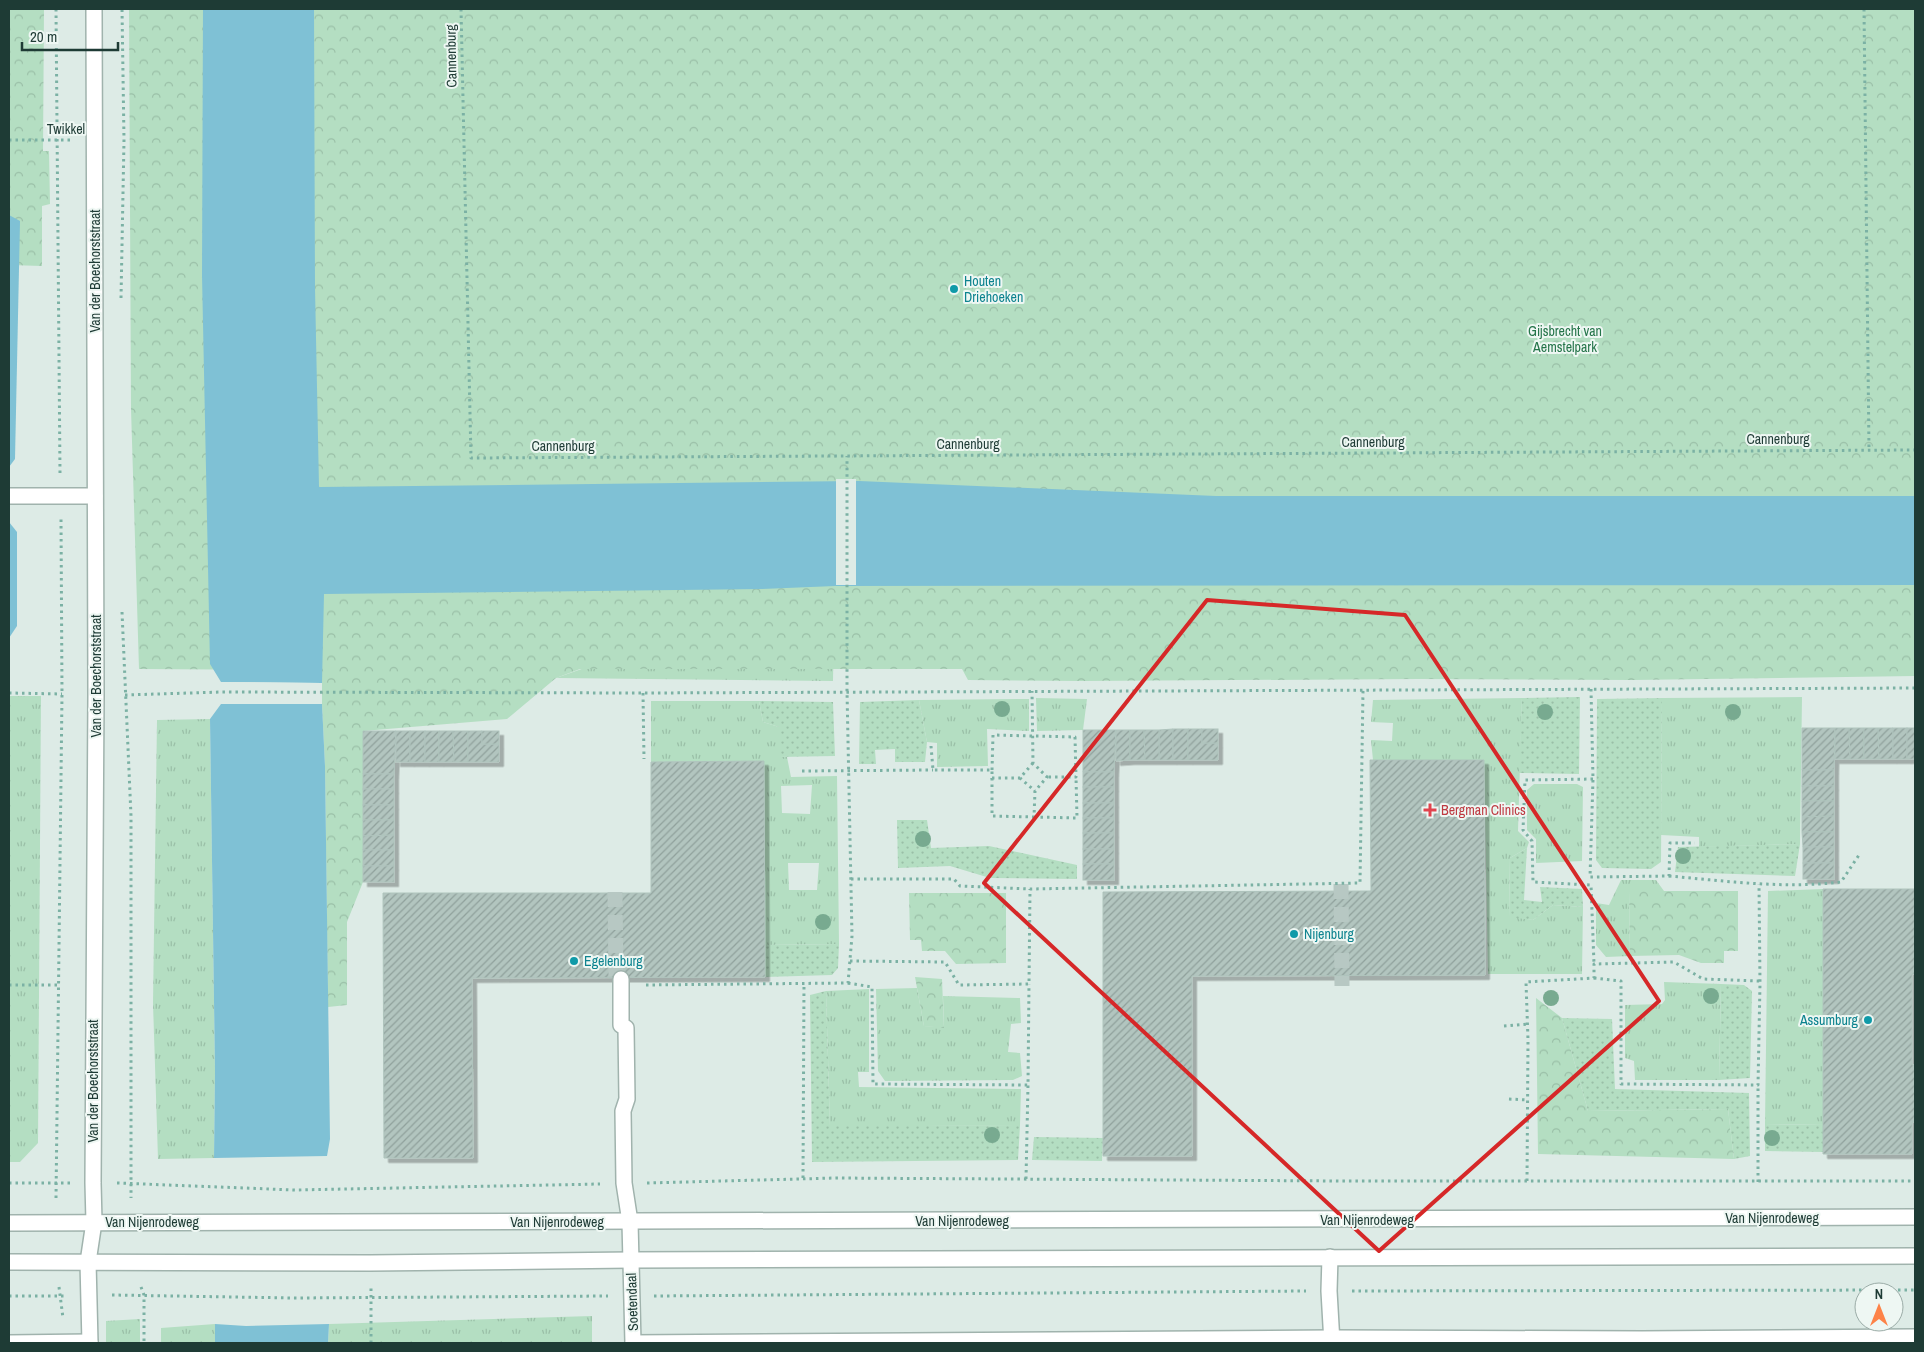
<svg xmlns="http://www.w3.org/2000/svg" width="1924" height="1352" font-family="'Archivo Narrow',sans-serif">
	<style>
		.grass { fill: url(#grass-tufts); fill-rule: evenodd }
		.forest { fill: url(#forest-crowns) }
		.garden { fill: url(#garden-dots) }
		.water { fill: #7fc1d5 }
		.pier { fill: #ddebe6 }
		.building { fill: url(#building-hatch); stroke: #afc4bd; filter: url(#shadow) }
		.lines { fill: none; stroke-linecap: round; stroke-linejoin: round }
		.minor-tunnel { stroke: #b7c8c3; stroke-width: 15; stroke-dasharray: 15 8; stroke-linecap: butt }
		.minor-casing { stroke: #a0b3ad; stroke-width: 18 }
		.path { stroke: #7bb1a4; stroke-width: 3; stroke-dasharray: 2.5 4; stroke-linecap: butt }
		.minor { stroke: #fff; stroke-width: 15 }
		.tree { fill: #78aa90 }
		.marked { fill: none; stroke: #d62828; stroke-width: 4; stroke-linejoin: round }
		.culture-dot { fill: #0f9aa8; stroke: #eef7f3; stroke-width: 2 }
		.health-dot { fill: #e0444e; stroke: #eef7f3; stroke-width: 2 }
		.labels { text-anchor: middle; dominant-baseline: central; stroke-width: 4; stroke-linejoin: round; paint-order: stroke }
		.street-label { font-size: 14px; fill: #1e3b35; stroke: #eef7f3 }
		.culture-label { font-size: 14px; fill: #0d838f; stroke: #eef7f3; text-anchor: start }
		.park-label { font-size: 14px; fill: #25754a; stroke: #eef7f3 }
		.health-label { font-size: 14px; fill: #be3a42; stroke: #eef7f3; text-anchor: start }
	</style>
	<defs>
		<pattern id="grass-tufts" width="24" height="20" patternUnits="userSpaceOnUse" patternTransform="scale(1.25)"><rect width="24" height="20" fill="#b4dec2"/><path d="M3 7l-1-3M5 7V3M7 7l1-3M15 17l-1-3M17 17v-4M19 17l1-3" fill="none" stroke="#9abfa7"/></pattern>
		<pattern id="forest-crowns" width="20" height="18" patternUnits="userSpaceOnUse" patternTransform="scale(1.25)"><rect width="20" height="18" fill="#b4dec2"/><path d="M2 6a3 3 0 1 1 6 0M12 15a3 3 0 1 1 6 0" fill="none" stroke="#9abfa7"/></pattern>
		<pattern id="garden-dots" width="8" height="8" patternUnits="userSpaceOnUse" patternTransform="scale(1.25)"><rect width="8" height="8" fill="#b4dec2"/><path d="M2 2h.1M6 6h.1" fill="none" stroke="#9abfa7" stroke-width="1.8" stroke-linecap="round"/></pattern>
		<pattern id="building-hatch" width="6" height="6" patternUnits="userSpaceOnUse" patternTransform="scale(1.25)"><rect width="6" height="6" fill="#b2c5bf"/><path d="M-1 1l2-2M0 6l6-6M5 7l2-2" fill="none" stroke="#90a19c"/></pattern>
		<filter id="shadow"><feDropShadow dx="4.5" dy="4.5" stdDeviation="0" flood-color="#0004"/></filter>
	</defs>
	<rect width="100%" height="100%" fill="#ddebe6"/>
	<g class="grass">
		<path d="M761 606 834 611 833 681 556 678Z"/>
		<path d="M9 696H41L38 1143 20 1162H9Z"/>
		<path d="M1802 697 1800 844 1699 847V837L1661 835 1662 698Z"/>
		<path d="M1036 698 1087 699 1083 730 1037 731Z"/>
		<path d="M1522 698 1518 831 1529 842 1527 848 1510 858 1509 916 1533 920 1553 905 1583 907 1582 974H1488L1484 760H1373L1371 740 1392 741 1393 723 1371 722 1373 700Z"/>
		<path d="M1029 699V731L987 729 988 766 937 767V743L927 742 919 700Z"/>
		<path d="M651 701H759L763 722 779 727 780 757H787L791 777 837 776 839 944 765 945 764 761 651 762ZM812 785 810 814 782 813 781 786ZM788 863H819L817 890H789Z"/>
		<path d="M210 719 215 1072 214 1158 158 1159 153 1003 157 720Z"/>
		<path d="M1534 784H1577L1583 787 1582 861 1536 863V839L1527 830V790Z"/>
		<path d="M1621 880H1656L1664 891H1629L1630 956 1606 957 1596 945V903L1609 905Z"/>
		<path d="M1823 889 1824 1124 1765 1125 1768 891Z"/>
		<path d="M1664 982 1721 984 1719 1080H1635L1634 1061 1625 1058V1005L1662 1004 1665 1000Z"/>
		<path d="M917 988 924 1026 944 1027 943 996 1020 998 1021 1023 1011 1024 1008 1052 1020 1053 1022 1076 1013 1080 885 1081 878 1071 876 989Z"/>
		<path d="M869 989V1072H858L859 1087 1021 1089 1020 1125 830 1127 826 991Z"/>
		<path d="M592 1316V1343H328L329 1324Z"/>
		<path d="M140 1319V1343H106V1321Z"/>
		<path d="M215 1324V1343H161V1328Z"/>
	</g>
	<g class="forest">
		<path d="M9 9H44L43 151H49L50 204 42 206V266L9 265Z"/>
		<path d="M129 9H1915V676L1633 680 1419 679 1082 681 968 680 962 669H580L556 678 507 719 363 731V882L347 922V1005L328 1007 325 766 322 704V670L139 669 131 409Z"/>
		<path d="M1629 891H1738V951H1724V963H1701L1679 955 1630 956Z"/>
		<path d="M909 893H1006V963L956 964 945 951H922L921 940H910Z"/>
		<path d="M915 977 942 979 944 1028 924 1026Z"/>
		<path d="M1536 998 1562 1018 1588 1111 1728 1109 1734 1159 1538 1154Z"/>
	</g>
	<g class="garden">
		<path d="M1580 697 1579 774 1519 773 1522 698Z"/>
		<path d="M1662 698 1661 862 1651 869 1602 868 1596 860 1597 699Z"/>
		<path d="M919 700 927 742 925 762H895V749L875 750 876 764H859L860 702Z"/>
		<path d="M759 701 833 702 835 756 779 757V727L763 722Z"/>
		<path d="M897 820H927L931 848 989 846 1077 865V879L990 878 950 866 898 868Z"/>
		<path d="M1800 844 1795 876 1675 872 1678 847Z"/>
		<path d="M1527 848 1524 900 1542 902 1540 887 1582 889 1583 907 1553 905 1533 920 1509 917 1510 858Z"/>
		<path d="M839 944 838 968 832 975 765 977V945Z"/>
		<path d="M1721 984 1744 985 1752 991 1750 1078 1719 1080Z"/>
		<path d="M826 991 830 1126 1020 1125 1018 1160 812 1162 810 995Z"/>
		<path d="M1562 1018 1612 1019 1615 1089 1749 1093 1750 1156 1734 1159 1728 1109 1588 1111Z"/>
		<path d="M1824 1124 1823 1152 1765 1151V1125Z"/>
		<path d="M1034 1137 1103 1138 1102 1161 1032 1160Z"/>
	</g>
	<g class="water">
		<path d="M203 9H314L315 288 319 487 859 481 1216 496H1915V585L835 586 762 589 324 594 322 683 221 682 210 664 202 275Z"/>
		<path d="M9 215 20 221 15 459 9 467Z"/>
		<path d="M9 522 17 532V626L9 638Z"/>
		<path d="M221 704H322L325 766 330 1139 327 1156 214 1158 215 1072 210 719Z"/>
		<path d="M215 1324 246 1326 329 1324 328 1343H215Z"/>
	</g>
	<g class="pier">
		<rect x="836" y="479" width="20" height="106"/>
		<path d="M221 682 322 683V685H221Z"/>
		<path d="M221 701 322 702V704H221Z"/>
	</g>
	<g class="building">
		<path d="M1802 728H1835L1834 770H1802Z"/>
		<path d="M1835 728H1849L1850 759H1835Z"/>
		<path d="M1849 728H1864V759H1850Z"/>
		<path d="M1864 728H1878L1879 759H1864Z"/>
		<path d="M1878 728H1893V759H1879Z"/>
		<rect x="1893" y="728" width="14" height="31"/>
		<rect x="1907" y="728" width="8" height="31"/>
		<path d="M1173 729V760H1159V730Z"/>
		<rect x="1173" y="729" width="15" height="31"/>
		<path d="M1188 729H1202V743H1218V760H1188Z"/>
		<rect x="1202" y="729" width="16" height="14"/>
		<path d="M1083 730H1116L1114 772H1083Z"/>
		<path d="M1116 730H1130V760L1116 761Z"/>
		<path d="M1130 730H1144L1145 760H1130Z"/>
		<path d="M1144 730H1159V760H1145Z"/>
		<path d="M363 731H396L394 774H363Z"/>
		<rect x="396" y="731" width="14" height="31"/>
		<rect x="410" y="731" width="15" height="31"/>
		<rect x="425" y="731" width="14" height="31"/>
		<path d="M439 731H453L454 762H439Z"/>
		<path d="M453 731H468V762H454Z"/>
		<path d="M468 731H482V744H499V762H468Z"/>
		<rect x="482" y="731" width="17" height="13"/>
		<path d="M1370 760H1484L1485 975 1192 976V1156H1103V892L1371 891Z"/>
		<path d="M764 761 765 977 472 978 473 1158H384L383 893H651V762Z"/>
		<rect x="1802" y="770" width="32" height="16"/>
		<rect x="1083" y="772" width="31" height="15"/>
		<rect x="363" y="774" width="31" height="15"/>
		<rect x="1802" y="786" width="32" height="15"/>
		<rect x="1083" y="787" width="31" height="16"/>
		<rect x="363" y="789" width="31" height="16"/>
		<path d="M1802 801H1834V816L1802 817Z"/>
		<rect x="1083" y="803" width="31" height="15"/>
		<rect x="363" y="805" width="31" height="15"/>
		<path d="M1834 816V832H1802V817Z"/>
		<rect x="1083" y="818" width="31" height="15"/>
		<path d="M363 820H394V835L363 836Z"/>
		<path d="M1802 832H1834V847H1803Z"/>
		<rect x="1083" y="833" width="31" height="16"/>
		<path d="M394 835V850H363V836Z"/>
		<rect x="1803" y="847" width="31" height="16"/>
		<rect x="1083" y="849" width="31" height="15"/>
		<rect x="363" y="850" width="31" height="16"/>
		<rect x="1803" y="863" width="31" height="16"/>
		<rect x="1083" y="864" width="31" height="16"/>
		<rect x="363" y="866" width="31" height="16"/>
		<path d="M1823 889H1915V974H1912V1065H1915V1122H1912V1154H1823Z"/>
	</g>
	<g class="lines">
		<g class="minor-tunnel">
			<path d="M1341 884 1342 986"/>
			<path d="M615 892 616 979H621"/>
		</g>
		<g class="minor-casing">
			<g id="minor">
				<path d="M9 496H95"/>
				<path d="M621 979V1025L626 1028 627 1099 623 1111 624 1183 630 1222 633 1343"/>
				<path d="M9 1223 1915 1217"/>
				<path d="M1330 1257 1329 1291 1332 1343"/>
				<path d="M9 1262 370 1263 631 1260 1915 1256"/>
				<path d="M9 1343 90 1342"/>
				<path d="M90 1343 88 1262 94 1222 93 1183 96 695 94 9"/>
				<path d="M633 1343 1332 1338 1642 1339 1915 1337"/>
			</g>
		</g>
		<g class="path">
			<path d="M56 9 60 473"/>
			<path d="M461 9 471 458 1915 450"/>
			<path d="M1864 9 1869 450"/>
			<path d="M9 140H71"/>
			<path d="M121 298 124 140 122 9"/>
			<path d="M122 612 131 816V1198"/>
			<path d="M1591 689 1593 779 1590 877 1669 876 1670 843H1695"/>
			<path d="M9 693 62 694"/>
			<path d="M643 693 644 759"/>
			<path d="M125 695 222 692 643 693 1915 688"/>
			<path d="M931 746 933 770H992V778H1020"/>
			<path d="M1033 763 1020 778 1035 791"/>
			<path d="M992 770 993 735 1075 737 1076 777H1047"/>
			<path d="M802 771 933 770"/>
			<path d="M992 778V816L1034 817 1035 791 1047 777 1033 763 1032 691"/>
			<path d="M1593 779 1525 780 1523 830 1532 841 1533 882 1591 885 1594 964"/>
			<path d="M1034 817 1077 818 1076 777"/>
			<path d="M1669 876C1726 881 1784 889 1841 882L1859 855"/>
			<path d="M851 879H954L960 886 1030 889 1360 883 1363 690"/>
			<path d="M850 961 945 962 959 985 1029 984 1030 889"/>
			<path d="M1594 978 1621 981V1084L1758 1085 1760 983 1759 884"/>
			<path d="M848 983 872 987 873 1084 1028 1085 1029 984"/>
			<path d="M9 985H58"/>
			<path d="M646 985 848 983 852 936 847 691V456"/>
			<path d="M1504 1026 1528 1024"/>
			<path d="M1509 1099 1528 1100"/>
			<path d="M803 1178 804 983"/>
			<path d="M1026 1179 1028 1085"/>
			<path d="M1527 1181 1528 1040 1526 982 1594 978V964L1674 962 1703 979 1760 981"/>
			<path d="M1758 1182V1085"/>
			<path d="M9 1183H71"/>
			<path d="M117 1183 295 1190 600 1184"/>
			<path d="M647 1183 836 1178 1342 1181H1915"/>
			<path d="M56 1198 62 694 61 519"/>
			<path d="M59 1287 63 1318"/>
			<path d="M141 1287 144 1295V1343"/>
			<path d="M1352 1291 1915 1290"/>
			<path d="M112 1295 295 1298 608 1296"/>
			<path d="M9 1296H66"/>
			<path d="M654 1296 1306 1291"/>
			<path d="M371 1343V1286"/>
		</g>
		<use href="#minor" class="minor"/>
	</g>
	<g class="tree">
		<circle cx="1002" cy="709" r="8"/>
		<circle cx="1545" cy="712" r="8"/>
		<circle cx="1733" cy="712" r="8"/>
		<circle cx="923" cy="839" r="8"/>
		<circle cx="1683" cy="856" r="8"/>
		<circle cx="823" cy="922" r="8"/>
		<circle cx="1711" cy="996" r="8"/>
		<circle cx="1551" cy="998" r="8"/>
		<circle cx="992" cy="1135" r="8"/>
		<circle cx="1772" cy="1138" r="8"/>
	</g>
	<path class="marked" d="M1207 600 1405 615 1659 1001 1379 1251 984 883Z"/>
	<g class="culture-dot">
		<circle cx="954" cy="289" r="5"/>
		<circle cx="1294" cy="934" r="5"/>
		<circle cx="574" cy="961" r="5"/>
		<circle cx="1868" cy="1020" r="5"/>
	</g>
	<path class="health-dot" d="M1427.5 802.5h5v5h5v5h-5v5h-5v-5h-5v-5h5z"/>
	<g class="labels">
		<g class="street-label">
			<text transform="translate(451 56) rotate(-91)">Cannenburg</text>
			<text x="66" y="129">Twikkel</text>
			<text transform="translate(95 271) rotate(-90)">Van der Boechorststraat</text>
			<text x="1778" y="439">Cannenburg</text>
			<text x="1373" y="442">Cannenburg</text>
			<text x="968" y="444">Cannenburg</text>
			<text x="563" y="446">Cannenburg</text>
			<text transform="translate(96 676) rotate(-90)">Van der Boechorststraat</text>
			<text transform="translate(93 1081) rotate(-90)">Van der Boechorststraat</text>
			<text x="1772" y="1218">Van Nijenrodeweg</text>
			<text x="1367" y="1220">Van Nijenrodeweg</text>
			<text x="962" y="1221">Van Nijenrodeweg</text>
			<text x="152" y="1222">Van Nijenrodeweg</text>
			<text x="557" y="1222">Van Nijenrodeweg</text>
			<text transform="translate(632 1302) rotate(-92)">Soetendaal</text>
		</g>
		<g class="culture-label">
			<text x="964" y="281">Houten<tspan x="964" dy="16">Driehoeken</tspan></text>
			<text x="1304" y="934">Nijenburg</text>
			<text x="584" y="961">Egelenburg</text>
			<text x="1858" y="1020" text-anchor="end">Assumburg</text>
		</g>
		<g class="park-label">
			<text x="1565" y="331">Gijsbrecht van<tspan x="1565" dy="16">Aemstelpark</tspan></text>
		</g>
		<g class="health-label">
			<text x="1441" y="810">Bergman Clinics</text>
		</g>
	</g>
	<rect width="1924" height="1352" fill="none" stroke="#1e3b35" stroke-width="20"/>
	<g transform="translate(1879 1307)"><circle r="24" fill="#eef7f3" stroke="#9baca7"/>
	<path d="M0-4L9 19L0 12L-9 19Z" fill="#fd8348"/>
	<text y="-8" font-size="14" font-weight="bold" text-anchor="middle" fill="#1e3b35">N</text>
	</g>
	<path d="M22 42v8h96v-8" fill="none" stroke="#1e3b35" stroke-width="2.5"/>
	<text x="30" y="42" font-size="15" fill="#1e3b35" stroke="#eef7f3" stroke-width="4" paint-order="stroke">20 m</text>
</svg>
